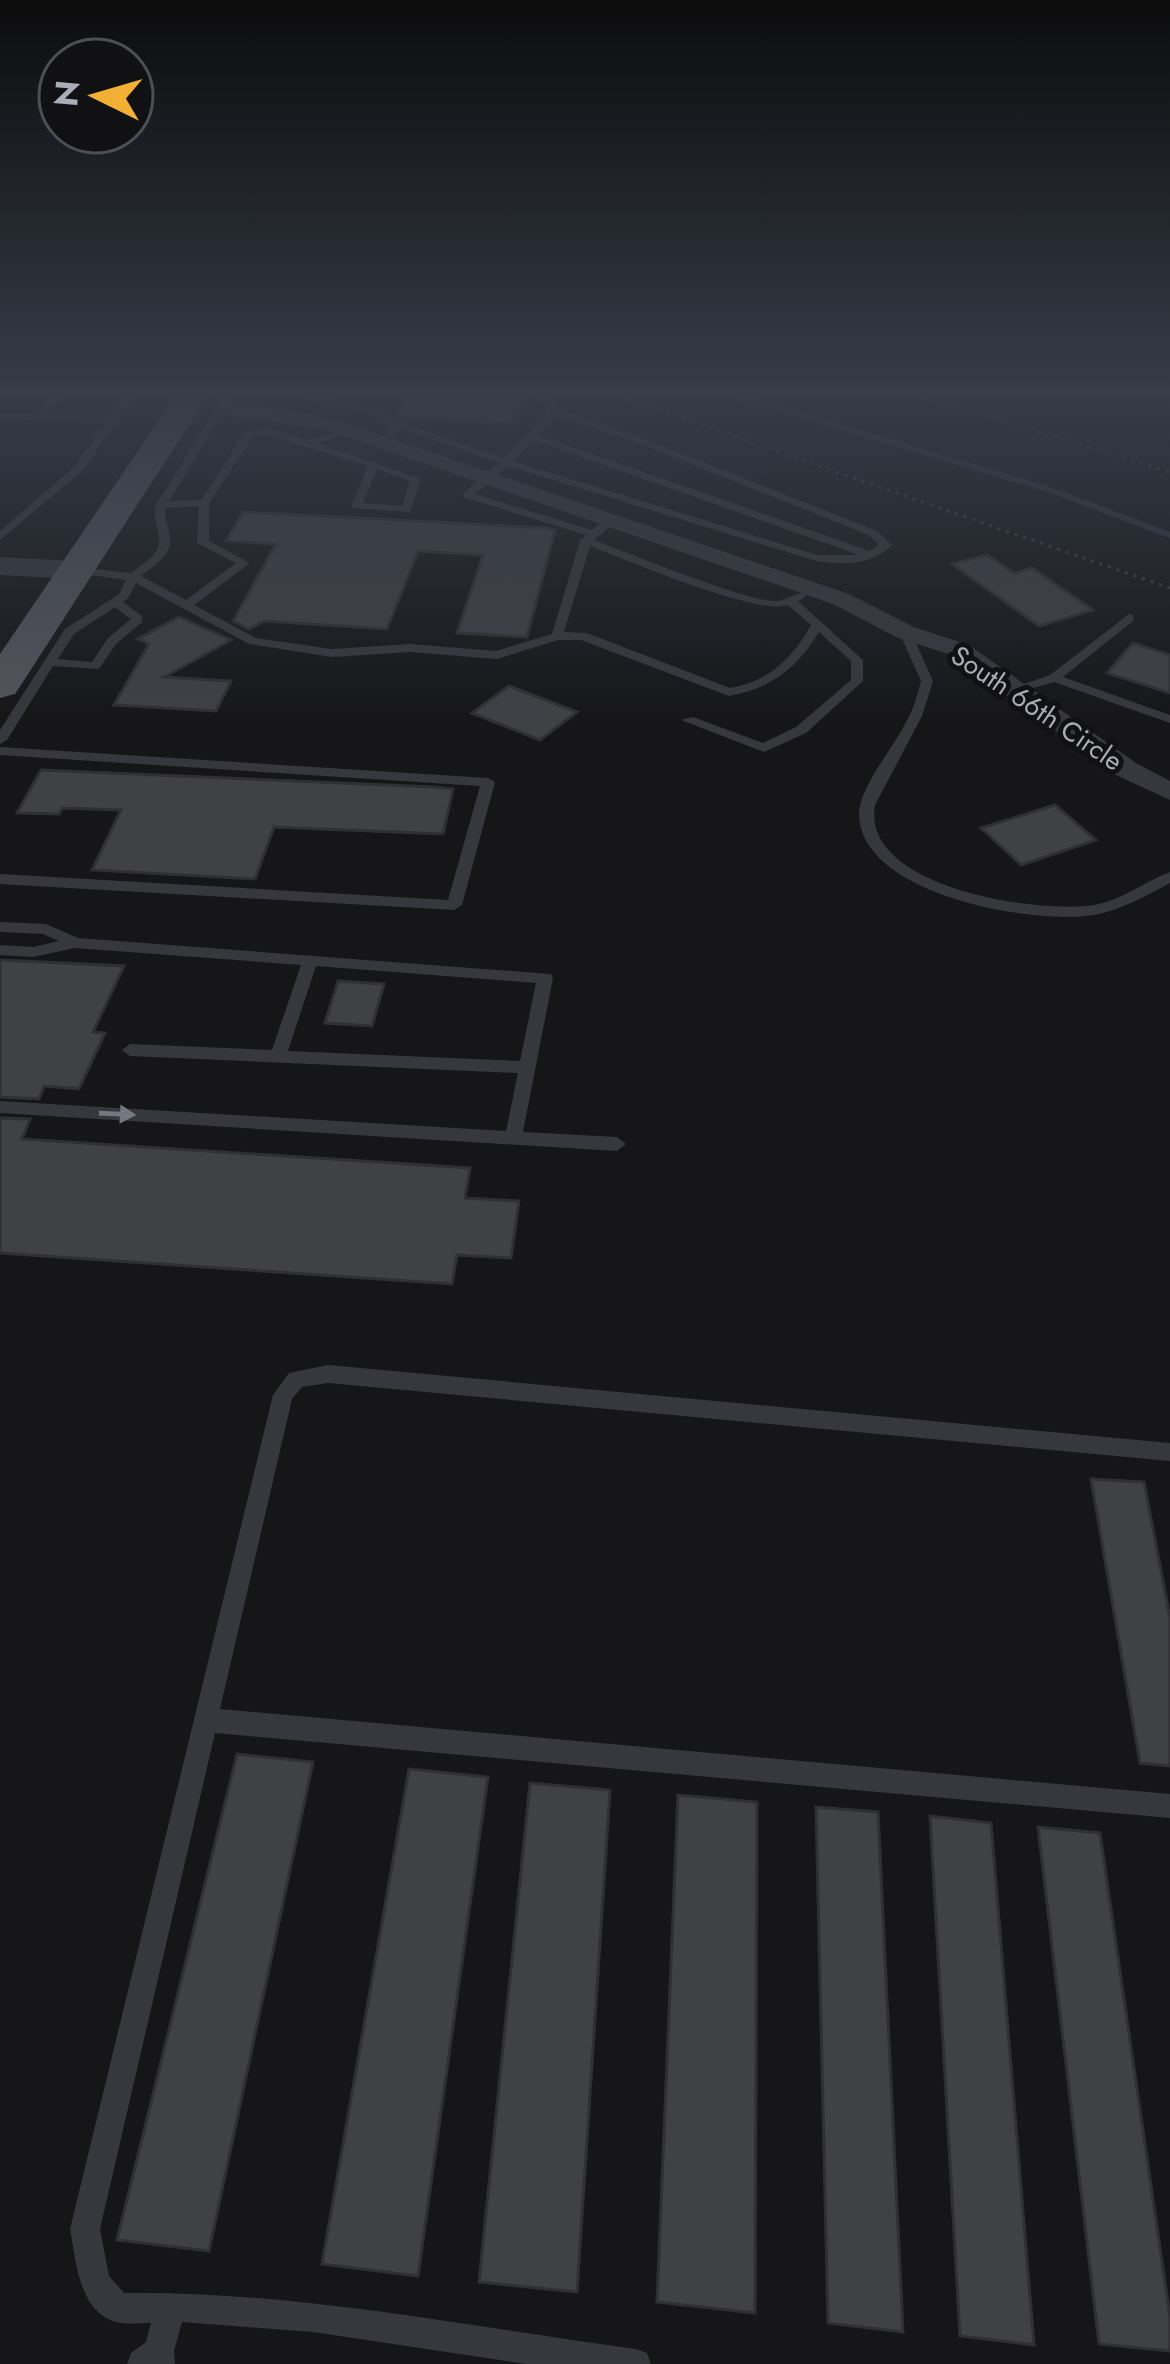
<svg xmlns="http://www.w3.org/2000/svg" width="1170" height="2364" font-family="Jost,sans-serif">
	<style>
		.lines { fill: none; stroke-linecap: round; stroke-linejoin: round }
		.stream { stroke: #2c353c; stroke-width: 6 }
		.building { fill: #404145; stroke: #303034; stroke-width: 3 }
		.path { stroke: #3d3f44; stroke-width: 3; stroke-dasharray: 3 6; stroke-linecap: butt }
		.service { fill: #37383d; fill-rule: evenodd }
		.minor { fill: #37383d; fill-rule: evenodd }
		.tertiary { fill: #37383d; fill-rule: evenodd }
		.primary { fill: #53555c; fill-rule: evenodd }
		.oneway { fill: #757881 }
		.labels { text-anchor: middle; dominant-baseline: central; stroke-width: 10; stroke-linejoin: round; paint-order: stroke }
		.far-street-label { font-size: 27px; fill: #a8adb8; stroke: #111113 }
	</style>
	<rect width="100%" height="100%" fill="#161618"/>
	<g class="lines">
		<path class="stream" d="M733 395 1048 489 1170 535"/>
	</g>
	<g class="building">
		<path d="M406 395H485L522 398 512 424 403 418 397 415Z"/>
		<path d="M243 512 547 528 555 530 527 637 457 633 483 555 418 551 387 629 264 621 249 629 233 621 276 544 226 541Z"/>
		<path d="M987 555 1014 573 1032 568 1093 610 1039 626 952 564Z"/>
		<path d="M179 617 231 640 164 677 231 681 216 711 114 705 149 644 138 639Z"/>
		<path d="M1133 643 1170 655V693L1107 673Z"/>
		<path d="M509 686 577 712 540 740 472 713Z"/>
		<path d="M41 770 433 787 453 789 443 834 274 827 255 879 92 870 121 810 62 808 59 814 17 813Z"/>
		<path d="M1055 805 1096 840 1021 865 981 828Z"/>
		<path d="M0 960 124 966 93 1032 105 1033 79 1089 44 1086 39 1099 0 1097Z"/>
		<path d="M338 981 384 984 372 1026 325 1023Z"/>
		<path d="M0 1118 30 1119 22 1139 470 1168 465 1198 519 1201 511 1258 457 1255 452 1284 0 1253Z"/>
		<path d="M1091 1479 1144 1482 1170 1618V1766L1140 1763Z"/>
		<path d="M237 1754 313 1762 209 2251 117 2240Z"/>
		<path d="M409 1769 488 1777 418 2276 322 2264Z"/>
		<path d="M530 1783 610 1790 577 2292 479 2282Z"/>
		<path d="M678 1795 757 1802 755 2313 657 2302Z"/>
		<path d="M816 1807 878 1812 903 2332 828 2323Z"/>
		<path d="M930 1816 991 1823 1034 2345 960 2336Z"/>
		<path d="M1038 1827 1100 1833 1170 2317V2351L1099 2344Z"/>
	</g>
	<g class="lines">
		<g class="path">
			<path d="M615 395 1170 588"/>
			<path d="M916 395 1170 472"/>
		</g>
		<g class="service">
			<path d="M52 395H62L46 415 110 417 126 395H136L83 470 0 540V531L75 466 106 423 0 419V413L36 414Z"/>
			<path d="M224 395H234L169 501 201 500 246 431 267 429 308 440 350 428V432L318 443 421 479 410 512 352 508 351 506 368 466 267 435 253 436 209 503V541L250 563 194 605 256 638 332 649 410 644 496 651 552 634 580 541 586 535 463 497V493L499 463 399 428 394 436H386L391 425 377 416 296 395H312L383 412 400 422 504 458 544 417 548 407 535 395H546L556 404 557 409 651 441 877 531 892 545C870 566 845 565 816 561L508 466 475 494 592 530 607 518H615V522L594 540C626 552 752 604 778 601 788 599 795 593 805 593V597L798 601 863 660V681L806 733 764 752 681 720 693 717 763 743 796 727 851 680V661L819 632C797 668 771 689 729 696L581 640H558L497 659 410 652 332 657 249 644 136 583 128 598 123 602 142 616V622L116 644 99 669 53 666 7 740 0 744V730L65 629 119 594 126 580 76 573 70 570 76 567 131 573C138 567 148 561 155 553 166 539 151 522 156 505ZM555 415 643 445 869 535 879 545 870 551 538 435ZM533 440 859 555H817L513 461ZM377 469 410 481 402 506 363 503ZM199 506 197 543 236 563 186 600 141 576C153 566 172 556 170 538 169 526 164 519 165 508ZM590 546C627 560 757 616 788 605L811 625C793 658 768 682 730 688L587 633 564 632ZM115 607 131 619 108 638 92 662 58 659 74 634Z"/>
			<path d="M1129 614 1133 615V621L1063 677 1170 715V723L1054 682 1013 694 1007 690 1050 675Z"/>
			<path d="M905 628 911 632 933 681 922 716 875 805C860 887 1037 914 1094 905 1122 900 1144 882 1170 872V883C1146 896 1121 910 1094 915 1033 925 860 895 859 814 859 788 893 748 905 724 913 711 917 696 921 681L899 632Z"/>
			<path d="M0 747 488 778 495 782 462 905 454 910 0 884V874L448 900 480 786 0 755Z"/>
			<path d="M0 922 46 924 78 938 551 974 553 978 523 1132 617 1137 626 1144 617 1151 0 1113V1101L506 1131 518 1073 130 1056 122 1050 130 1044 272 1050 301 965 75 948 33 957 0 955V945L33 947 59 941 43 934 0 932ZM316 966 536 983 520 1061 288 1051Z"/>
			<path d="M328 1365 1170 1443V1461L328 1383 302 1387 292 1399 220 1709 1170 1794V1818L215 1733 100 2229 109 2276 124 2293C296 2291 465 2326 636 2349L647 2353 651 2364H526L313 2332 182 2322 174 2351 175 2364H127L131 2353 146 2342 151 2323C139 2323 124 2325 113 2321 78 2308 76 2260 70 2229L273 1395 289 1373Z"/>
		</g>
		<path class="minor" d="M220 404 288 409 336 420 849 594 914 627 969 645 1136 763 1170 781V800L1116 775 951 655 896 637 833 604 324 429 213 414V406Z"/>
		<path class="tertiary" d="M0 557 76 561 90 570 76 579 0 575Z"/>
		<path class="primary" d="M176 395H208L21 685 15 694 0 698V654Z"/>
	</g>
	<defs><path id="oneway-solid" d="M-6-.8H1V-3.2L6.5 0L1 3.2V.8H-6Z" transform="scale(3)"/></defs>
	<use class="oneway" href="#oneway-solid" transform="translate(117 1114) rotate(3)"/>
	<linearGradient id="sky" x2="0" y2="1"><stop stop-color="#0c0c0d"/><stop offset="0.54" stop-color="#363c48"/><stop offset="1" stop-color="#363c48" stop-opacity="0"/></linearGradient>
	<rect width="1170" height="726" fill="url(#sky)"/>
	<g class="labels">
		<g class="far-street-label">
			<text transform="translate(1037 708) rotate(34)">South 66th Circle</text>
		</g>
	</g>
	<g transform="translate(96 96) rotate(275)"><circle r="57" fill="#111113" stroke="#4d4f55" stroke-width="3"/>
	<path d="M0-9L21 45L0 30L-21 45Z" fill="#f2b134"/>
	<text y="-18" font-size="33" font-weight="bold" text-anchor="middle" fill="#a8adb8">N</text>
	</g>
</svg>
